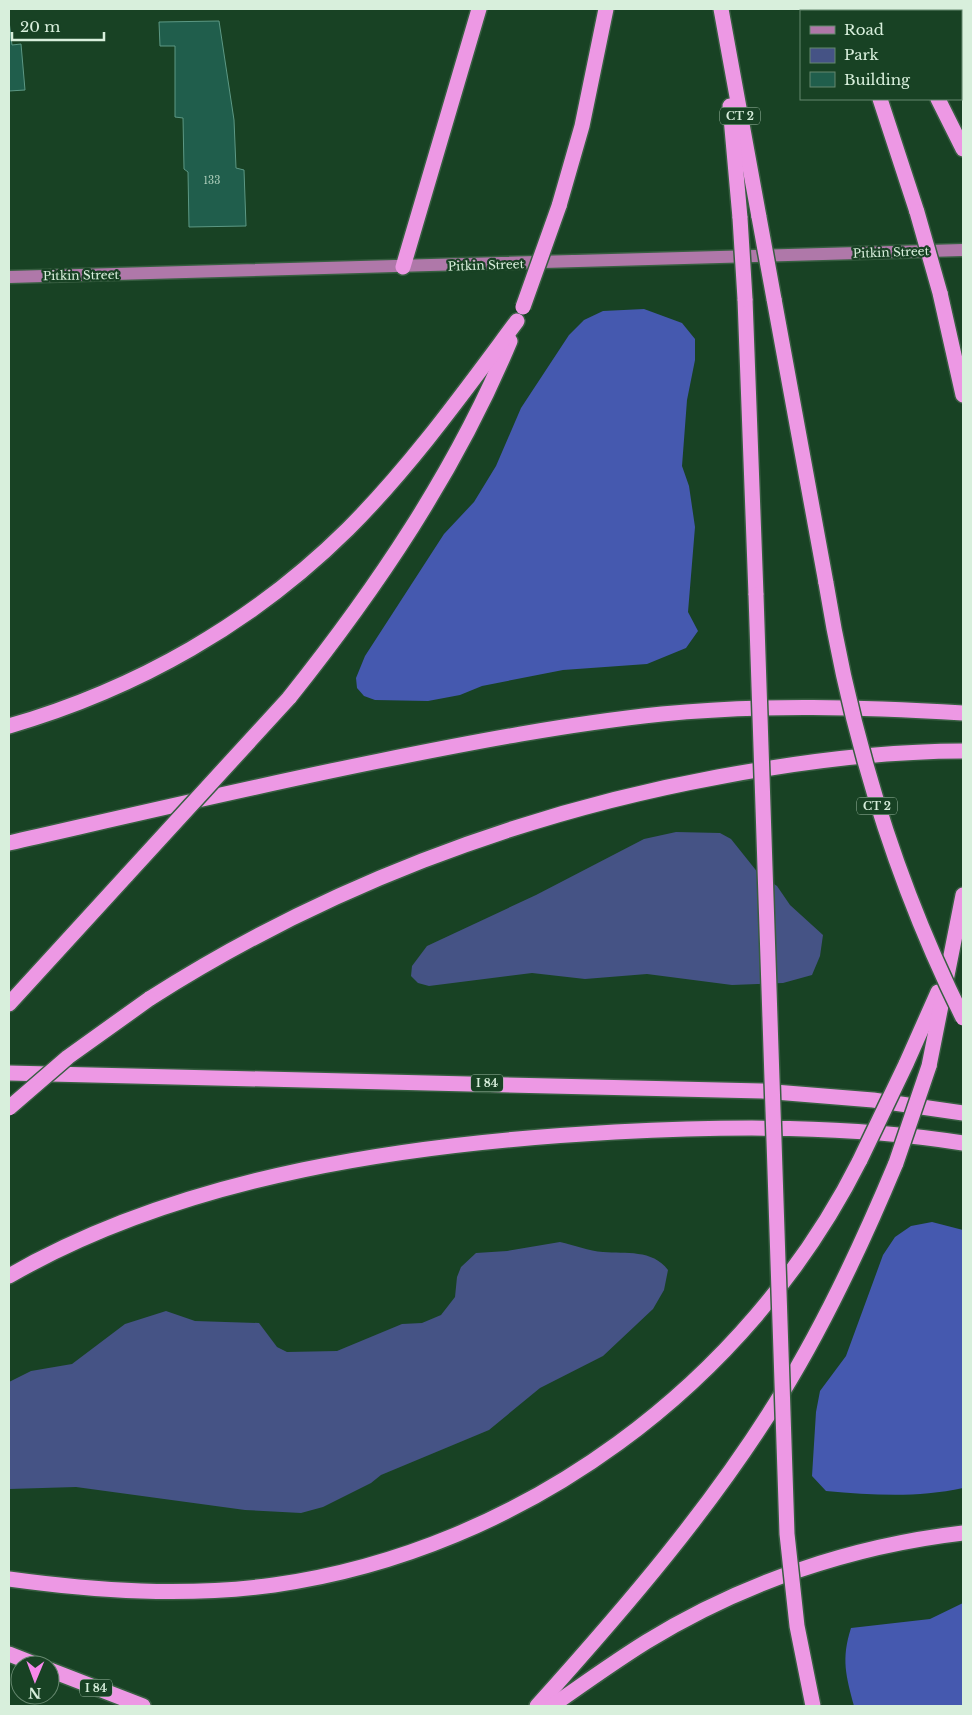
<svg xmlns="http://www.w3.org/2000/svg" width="972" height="1715" font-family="'Libre Baskerville',serif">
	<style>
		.green { fill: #455385 }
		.forest { fill: #4559af }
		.building { fill: #205e4c; stroke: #5c9884 }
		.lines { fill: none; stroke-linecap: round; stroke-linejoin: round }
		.secondary-casing { stroke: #375e41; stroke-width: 15 }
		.highway-casing { stroke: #375e41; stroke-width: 18 }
		.secondary { stroke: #af78a9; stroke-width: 12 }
		.highway { stroke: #ed98e4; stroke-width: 15 }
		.highway-bridge-casing { stroke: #375e41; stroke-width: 18; stroke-linecap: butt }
		.highway-bridge { stroke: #ed98e4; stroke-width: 15 }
		.labels { text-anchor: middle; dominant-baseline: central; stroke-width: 4.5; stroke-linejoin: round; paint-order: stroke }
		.number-label { font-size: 10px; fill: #aacbb8 }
		.shield { fill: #184224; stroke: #9ebba5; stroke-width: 1 }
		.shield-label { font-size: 11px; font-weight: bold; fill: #d8efdc }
		.street-label { font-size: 12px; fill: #d8efdc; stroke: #184224 }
	</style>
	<rect width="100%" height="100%" fill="#184224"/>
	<g class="green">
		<path d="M676 832 720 833 731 839 759 874 777 886 790 905 823 935 820 956 812 975 783 983 732 985 647 974 585 979 532 973 429 986 418 983 411 976 412 966 427 946 536 895 644 839Z"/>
		<path d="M560 1242C574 1245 589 1251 603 1252 626 1254 652 1249 668 1270L664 1290 653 1309 603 1356 540 1388 489 1430 381 1475 371 1483 323 1507 301 1513 245 1510 76 1487 9 1489V1382L31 1371 72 1364 125 1324 166 1311 195 1321 259 1323 277 1347 287 1352 337 1351 402 1324 422 1323 441 1315 455 1297 457 1277 461 1267 476 1253 507 1251Z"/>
	</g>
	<g class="forest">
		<path d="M644 309 682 323 695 339V360L687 400 682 466 689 486 695 527 688 612 698 631 686 648 647 664 563 670 482 686 460 695 428 701 375 700 364 696 357 688 356 678 365 656 444 534 474 502 496 466 521 408 569 335 584 320 603 311Z"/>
		<path d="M932 1222 963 1230V1488C917 1498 873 1495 826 1491L812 1476 816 1412 820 1391 846 1356 883 1255 895 1237 911 1226Z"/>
		<path d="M963 1603V1706H854C846 1676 841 1659 851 1628L930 1619Z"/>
	</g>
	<g class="building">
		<path d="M9 21 12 45 21 44 25 90 9 91Z"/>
		<path d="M219 21 234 120 236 168 244 170 246 226 189 227 188 172 184 169 183 118 175 117V46H160L159 22Z"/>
	</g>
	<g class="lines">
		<g class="secondary-casing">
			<path id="secondary" d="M9 277 963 250"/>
		</g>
		<g class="highway-casing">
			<g id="highway">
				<path d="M721 9 759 217"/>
				<path d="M851 9 852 11"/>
				<path d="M897 9 898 11"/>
				<path d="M880 99 917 212"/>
				<path d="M938 99 963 149"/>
				<path d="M730 106 740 218"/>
				<path d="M559 206 582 126 606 9"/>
				<path d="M403 267 479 9"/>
				<path d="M940 293 963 395"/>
				<path d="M745 299 756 595"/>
				<path d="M774 299 826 583"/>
				<path d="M289 698C376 589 456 471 510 341"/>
				<path d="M9 726C137 689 253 623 348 529 411 466 464 392 517 321"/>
				<path d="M9 843C132 815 255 786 379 761 473 742 567 724 662 714 762 704 863 707 963 713"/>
				<path d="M149 999C321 889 517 814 718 777 799 762 881 751 963 751"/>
				<path d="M9 1004 127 875"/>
				<path d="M906 1064 938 992"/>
				<path d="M929 1066 963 895"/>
				<path d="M9 1073 762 1091 873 1100 963 1113"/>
				<path d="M9 1276C186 1174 414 1143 615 1132 731 1126 848 1125 963 1143"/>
				<path d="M9 1579C97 1591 185 1597 274 1585 523 1550 748 1383 860 1160"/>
				<path d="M9 1654 37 1665"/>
				<path d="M50 1670 143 1706"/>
				<path d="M537 1706C625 1608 713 1506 782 1393 827 1320 863 1242 896 1163"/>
				<path d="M552 1706C583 1684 614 1662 646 1642 742 1583 851 1546 963 1533"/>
			</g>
		</g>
		<use href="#secondary" class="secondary"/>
		<use href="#highway" class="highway"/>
		<g class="highway-bridge-casing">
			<g id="highway-bridge">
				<path d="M917 212 940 293"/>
				<path d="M759 217 774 299"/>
				<path d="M740 218 745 299"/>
				<path d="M523 307 559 206"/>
				<path d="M826 583C851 737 894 879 963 1018"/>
				<path d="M756 595 787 1534 797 1626 813 1706"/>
				<path d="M127 875 289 698"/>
				<path d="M9 1108 68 1057 149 999"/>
				<path d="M860 1160 906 1064"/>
				<path d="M896 1163 929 1066"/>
			</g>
		</g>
		<use href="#highway-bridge" class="highway-bridge"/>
	</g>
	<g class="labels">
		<g class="number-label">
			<text x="212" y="180">133</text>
		</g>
		<g class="shield">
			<rect x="720" y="107.5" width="40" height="17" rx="4"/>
			<rect x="857" y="797.5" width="40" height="17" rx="4"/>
			<rect x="471" y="1074.5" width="32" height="17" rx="4"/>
			<rect x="80" y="1679.5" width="32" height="17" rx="4"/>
		</g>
		<g class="shield-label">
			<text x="740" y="116">CT 2</text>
			<text x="877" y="806">CT 2</text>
			<text x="487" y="1083">I 84</text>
			<text x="96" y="1688">I 84</text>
		</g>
		<g class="street-label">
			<text transform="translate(891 252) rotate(-2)">Pitkin Street</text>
			<text transform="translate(486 265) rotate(-2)">Pitkin Street</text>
			<text transform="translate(81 275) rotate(-1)">Pitkin Street</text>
		</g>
	</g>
	<rect width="972" height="1715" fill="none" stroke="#d8efdc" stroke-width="20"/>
	<rect x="800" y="10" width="162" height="90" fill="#184224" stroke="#65876e"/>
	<rect x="810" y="26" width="25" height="8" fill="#af78a9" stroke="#65876e"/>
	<text x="844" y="35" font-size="15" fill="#d8efdc">Road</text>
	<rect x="810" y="48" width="25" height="15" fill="#455385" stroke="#65876e"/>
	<text x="844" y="60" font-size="15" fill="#d8efdc">Park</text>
	<rect x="810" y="72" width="25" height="15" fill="#205e4c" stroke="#65876e"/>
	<text x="844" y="85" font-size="15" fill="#d8efdc">Building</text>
	<g transform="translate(35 1680) rotate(181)"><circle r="24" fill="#184224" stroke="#65876e"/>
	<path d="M0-4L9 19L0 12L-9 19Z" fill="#f788ec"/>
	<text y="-8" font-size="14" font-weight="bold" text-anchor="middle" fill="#d8efdc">N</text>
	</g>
	<path d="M12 32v8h92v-8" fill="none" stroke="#d8efdc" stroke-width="2.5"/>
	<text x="20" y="32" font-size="15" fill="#d8efdc" stroke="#184224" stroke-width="4" paint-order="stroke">20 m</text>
</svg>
